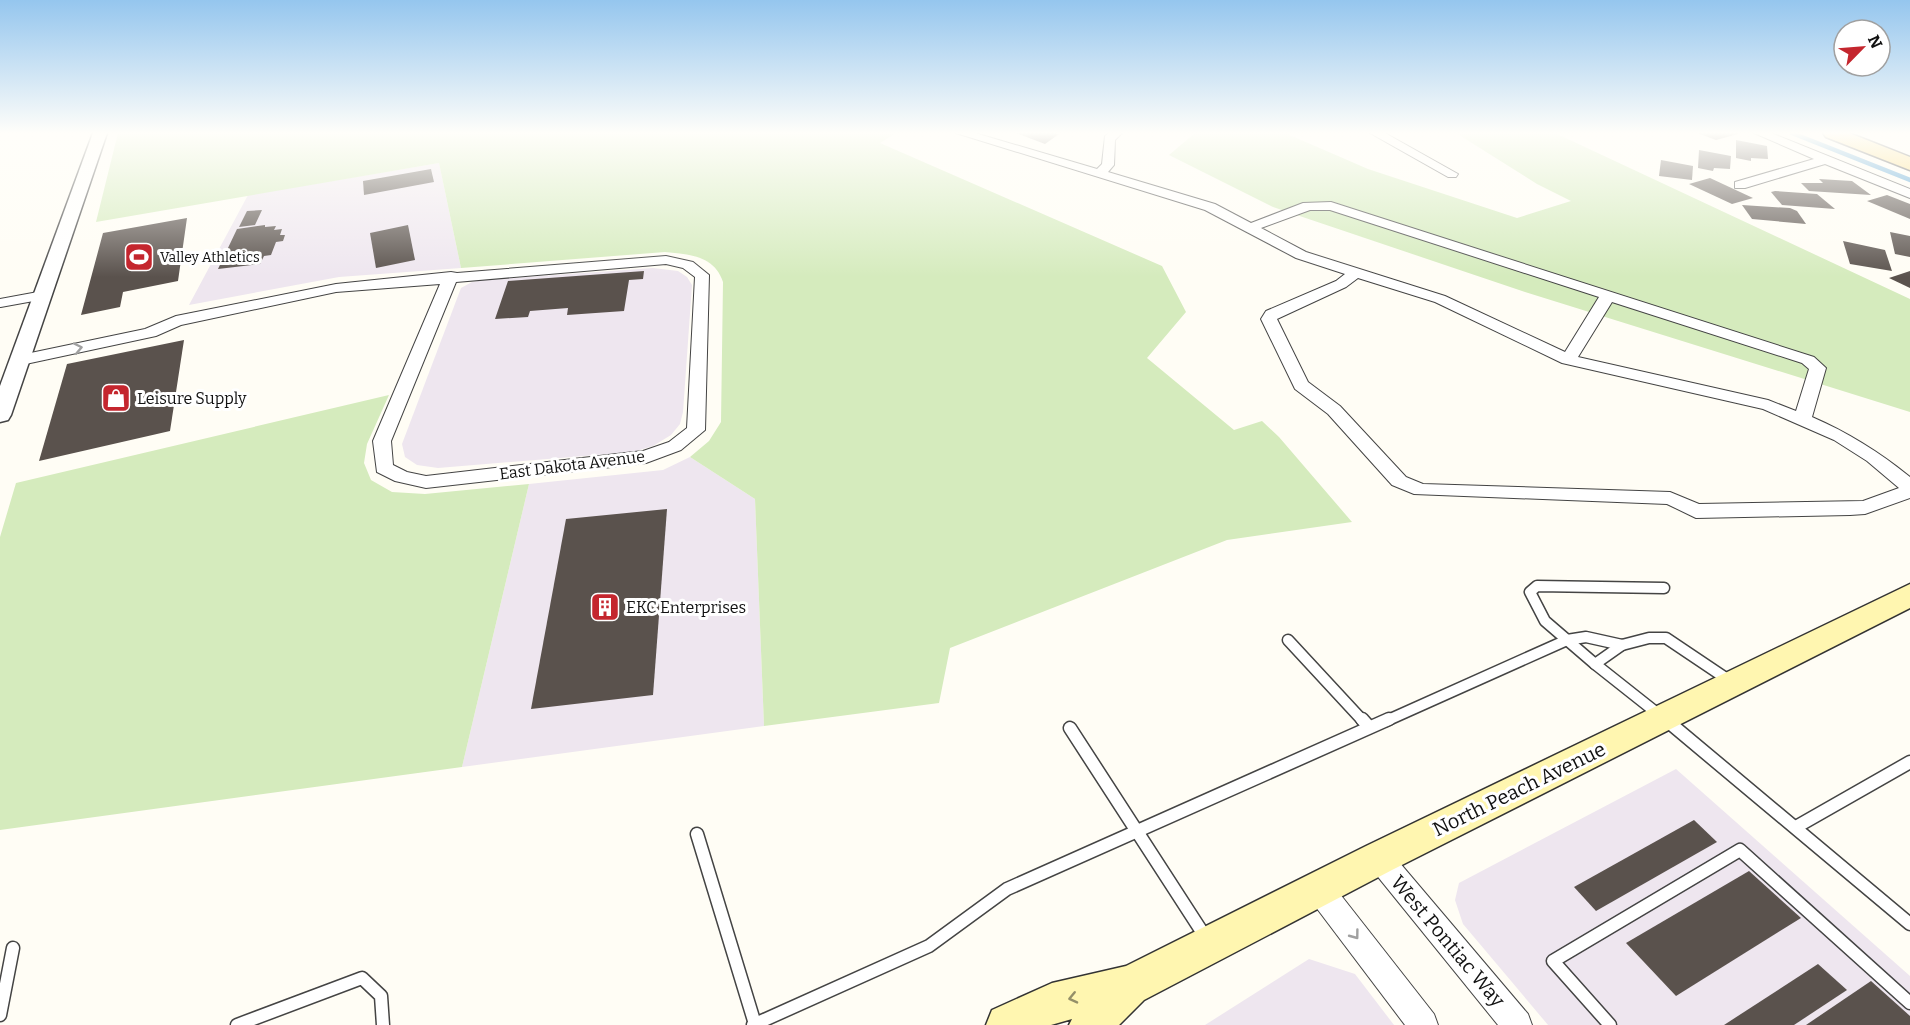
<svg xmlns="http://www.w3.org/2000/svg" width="1910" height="1025" font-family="Bitter,serif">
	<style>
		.industrial { fill: #eee6ef }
		.green { fill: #d5ebbd }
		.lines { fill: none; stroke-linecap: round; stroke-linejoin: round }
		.stream { stroke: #3f96cf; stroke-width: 4.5 }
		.building { fill: #5a524d }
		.service-far2-casing { stroke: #444; stroke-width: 10 }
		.service-far1-casing { stroke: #444; stroke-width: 13 }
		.service-casing { stroke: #444; stroke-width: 15 }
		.minor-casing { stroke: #444; stroke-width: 2 }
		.tertiary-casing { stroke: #444; stroke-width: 3 }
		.secondary-casing { stroke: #333; stroke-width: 3 }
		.primary-casing { stroke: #222; stroke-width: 3 }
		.service-far2 { stroke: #fff; stroke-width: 8 }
		.service-far1 { stroke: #fff; stroke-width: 10 }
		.service { stroke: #fff; stroke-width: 12 }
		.minor { fill: #fff; fill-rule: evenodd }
		.tertiary { fill: #fff; fill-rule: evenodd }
		.secondary { fill: #fff6b0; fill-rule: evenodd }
		.primary { fill: #f9d66b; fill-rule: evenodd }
		.oneway { stroke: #a0a0a0 }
		.oneway2 { stroke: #948f68 }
		.labels { text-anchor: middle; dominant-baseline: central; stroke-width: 6; stroke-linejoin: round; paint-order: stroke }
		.far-poi-label { font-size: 14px; fill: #111; stroke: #fff; text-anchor: start }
		.poi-label { font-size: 16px; fill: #111; stroke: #fff; text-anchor: start }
		.street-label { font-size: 16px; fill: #111; stroke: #fff }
		.near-street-label { font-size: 20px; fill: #111; stroke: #fff }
	</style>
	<rect width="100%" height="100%" fill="#fffdf5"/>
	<g class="industrial">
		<path d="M439 163 461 268 339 277 189 305 248 195Z"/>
		<path d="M653 268 678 271 687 277 692 285 683 412 680 424 671 435 653 446 633 452 438 468 417 465 405 457 402 444 461 288 472 282 483 280Z"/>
		<path d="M690 457 755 499 764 726 462 767 529 484 663 470Z"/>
		<path d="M1676 769 1910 976V1025H1548L1463 924 1455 900 1459 883Z"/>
		<path d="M1309 959 1355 974 1394 1025H1205Z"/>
	</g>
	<g class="green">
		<path d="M118 133H896L880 143 1162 266 1186 312 1147 358 1234 430 1262 421 1279 437 1352 522 1227 540 950 648 939 703 764 726 755 499 690 457 709 441 721 422 723 282C715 256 689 254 665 252L461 268 439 163 96 222Z"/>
		<path d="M1195 133H1285L1368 169 1517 218 1571 201 1537 184 1456 133H1555L1910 299V412L1525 292 1273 207 1169 155Z"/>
		<path d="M389 395 367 444 364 463 371 480 392 492 425 494 529 484 462 767 0 830V537L16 483Z"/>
	</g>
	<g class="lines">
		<path class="stream" d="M1792 133 1910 180"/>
	</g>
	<g class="building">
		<path d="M1016 133H1055L1059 134 1045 144Z"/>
		<path d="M1697 133H1738V134L1716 140Z"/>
		<path d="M1736 140 1767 146 1768 159 1751 158V161L1736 158Z"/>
		<path d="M1699 150 1731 156 1730 169 1714 168 1713 171 1698 168Z"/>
		<path d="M1661 160 1693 166 1692 180 1659 176Z"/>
		<path d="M431 169 434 182 364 195 363 181Z"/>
		<path d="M1710 178 1753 198 1732 204 1689 184Z"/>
		<path d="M1819 179 1852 181 1871 195 1809 191 1801 183H1823Z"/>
		<path d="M1775 191 1817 194 1835 209 1782 205 1771 192Z"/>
		<path d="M1887 195 1910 204V219L1867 201Z"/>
		<path d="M1742 205 1790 208 1797 211 1806 224 1752 219Z"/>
		<path d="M262 210 255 225 239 227 247 211Z"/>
		<path d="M187 218 178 281 123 292 120 307 81 315 103 233Z"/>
		<path d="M265 225V227L276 226 274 230 282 229 280 235H285L283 241 276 242 271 255 264 256 260 264 218 269 237 229Z"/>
		<path d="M408 225 415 260 376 268 370 233Z"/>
		<path d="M1890 232 1910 236V257L1895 254Z"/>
		<path d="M1843 241 1885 250 1892 271 1850 264Z"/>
		<path d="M644 271 643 279 629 280 624 311 567 315 568 308 530 311 528 317 495 319 508 281Z"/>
		<path d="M1910 271V288L1889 278Z"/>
		<path d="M184 340 170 431 39 461 67 364Z"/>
		<path d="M667 509 653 695 531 709 566 519Z"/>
		<path d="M1694 820 1717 842 1596 911 1574 887Z"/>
		<path d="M1749 871 1801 918 1676 996 1626 943Z"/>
		<path d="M1818 964 1847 990 1794 1025H1724Z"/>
		<path d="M1871 981 1910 1016V1025H1806Z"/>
	</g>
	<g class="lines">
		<g class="service-far2-casing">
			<path id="service-far2" d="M0 303 44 295"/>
		</g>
		<g class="service-far1-casing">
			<g id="service-far1">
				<path d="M1288 640 1363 721"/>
				<path d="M1622 645 1595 664 1667 721"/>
				<path d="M1595 664 1545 621 1530 592 1537 586 1664 588"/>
				<path d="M1386 721 1567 640 1586 637 1622 645 1649 638H1666L1730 681"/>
			</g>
		</g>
		<g class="service-casing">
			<g id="service">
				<path d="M1362 719 1369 727"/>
				<path d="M1665 719 1910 924"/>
				<path d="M1070 728 1206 938"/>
				<path d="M1796 827 1910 762"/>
				<path d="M697 834 755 1024"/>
				<path d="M0 1015 13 948"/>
				<path d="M237 1025 362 978 381 996 383 1025"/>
				<path d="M753 1025 929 946 1007 889 1389 719"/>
				<path d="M1610 1025 1553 961 1740 850 1910 1003"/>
			</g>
		</g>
		<g class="minor-casing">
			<g id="minor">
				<path d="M956 133H975L1097 169 1102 164 1105 136 1109 133H1122L1115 140 1114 165 1108 172 1215 204 1251 223 1303 203 1331 202 1814 357 1826 368 1812 417C1849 433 1879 452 1910 477V498L1865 514 1850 515 1696 518 1667 504 1414 494 1392 485 1328 414 1295 389 1261 319 1266 311 1336 281 1345 274 1296 258 1205 210ZM1310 210H1330L1599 297 1565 352 1445 296 1306 252 1261 228ZM1358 278 1435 302 1562 363 1763 409 1834 440 1867 461 1899 488 1863 501 1699 504 1670 492 1423 484 1406 477 1340 406 1308 382 1277 319 1346 287ZM1612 302 1802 363 1809 369 1796 411 1768 400 1578 357Z"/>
				<path d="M1370 133H1385L1458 174 1456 177H1448Z"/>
				<path d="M1754 133H1771L1910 189V198L1825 164 1745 188H1735V182L1814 159Z"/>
				<path d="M666 256 693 262 709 275 705 430 681 450 646 463 426 488 395 481 377 472 373 441 440 284 336 292 181 325 156 336 21 365 13 360 21 355 145 329 176 316 336 284 451 272 457 273ZM666 264 683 268 695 277 687 428 669 442 643 451 426 476 407 472 393 465 391 441 456 282Z"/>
				<path d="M1379 846 1388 849 1528 1014 1532 1025H1498L1370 867 1366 858 1370 849Z"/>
				<path d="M1319 876 1329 880 1434 1014 1438 1025H1405L1309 898 1305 889 1309 880Z"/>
			</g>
		</g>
		<g class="tertiary-casing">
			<path id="tertiary" d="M93 133H107L11 415 8 420 0 422V386Z"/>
		</g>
		<g class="secondary-casing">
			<path id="secondary" d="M1910 584V608L1392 870 1144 1000 1119 1025H1069L1072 1019 1051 1025H986L992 1010 1052 983 1126 966 1366 846Z"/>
		</g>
		<g class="primary-casing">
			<path id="primary" d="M1823 133H1849L1910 157V170L1826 137Z"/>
		</g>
		<use href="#service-far2" class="service-far2"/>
		<use href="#service-far1" class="service-far1"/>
		<use href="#service" class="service"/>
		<use href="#minor" class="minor"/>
		<use href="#tertiary" class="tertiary"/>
		<use href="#secondary" class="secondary"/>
		<use href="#primary" class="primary"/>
	</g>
	<defs><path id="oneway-chevron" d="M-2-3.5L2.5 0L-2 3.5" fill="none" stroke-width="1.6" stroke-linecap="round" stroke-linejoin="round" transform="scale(1.5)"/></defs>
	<g class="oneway">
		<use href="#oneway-chevron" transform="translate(78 348) rotate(-12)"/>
		<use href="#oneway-chevron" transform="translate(1355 935) rotate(53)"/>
	</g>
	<use class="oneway2" href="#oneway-chevron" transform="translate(1073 998) rotate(167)"/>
	<linearGradient id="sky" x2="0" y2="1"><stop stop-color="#95c6ee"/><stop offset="0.48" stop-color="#fffefa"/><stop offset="1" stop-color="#fffefa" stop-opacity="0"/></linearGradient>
	<rect width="1910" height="277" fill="url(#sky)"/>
	<defs>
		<g id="stadium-square" transform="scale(1.5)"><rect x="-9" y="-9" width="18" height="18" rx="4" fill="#c4262e" stroke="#fff"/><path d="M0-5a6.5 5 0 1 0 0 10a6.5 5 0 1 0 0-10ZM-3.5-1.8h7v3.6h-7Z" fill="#fff"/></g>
		<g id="shop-square" transform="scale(1.5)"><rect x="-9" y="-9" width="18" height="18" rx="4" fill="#c4262e" stroke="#fff"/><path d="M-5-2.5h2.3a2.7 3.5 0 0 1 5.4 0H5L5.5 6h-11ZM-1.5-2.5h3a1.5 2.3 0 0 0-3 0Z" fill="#fff"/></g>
		<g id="building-square" transform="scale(1.5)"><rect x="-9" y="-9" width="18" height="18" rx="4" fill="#c4262e" stroke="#fff"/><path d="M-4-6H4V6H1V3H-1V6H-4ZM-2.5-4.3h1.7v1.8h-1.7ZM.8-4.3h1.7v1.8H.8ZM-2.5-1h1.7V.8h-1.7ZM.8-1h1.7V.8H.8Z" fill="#fff"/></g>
	</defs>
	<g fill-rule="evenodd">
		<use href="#stadium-square" x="139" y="257"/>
		<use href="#shop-square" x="116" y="398"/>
		<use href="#building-square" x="605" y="607"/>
	</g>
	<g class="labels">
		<g class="far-poi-label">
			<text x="160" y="257">Valley Athletics</text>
		</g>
		<g class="poi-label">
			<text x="137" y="398">Leisure Supply</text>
			<text x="626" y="607">EKC Enterprises</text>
		</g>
		<g class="street-label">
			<text transform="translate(572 465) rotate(-7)">East Dakota Avenue</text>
		</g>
		<g class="near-street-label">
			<text transform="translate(1519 789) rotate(-26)">North Peach Avenue</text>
			<text transform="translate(1448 941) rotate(50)">West Pontiac Way</text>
		</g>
	</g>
	<g transform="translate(1862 48) rotate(65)"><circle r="28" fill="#ffffff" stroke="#a0a0a0" stroke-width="1.5"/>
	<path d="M0-4.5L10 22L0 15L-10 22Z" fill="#c4262e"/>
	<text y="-9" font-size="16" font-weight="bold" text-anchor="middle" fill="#111111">N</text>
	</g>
</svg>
